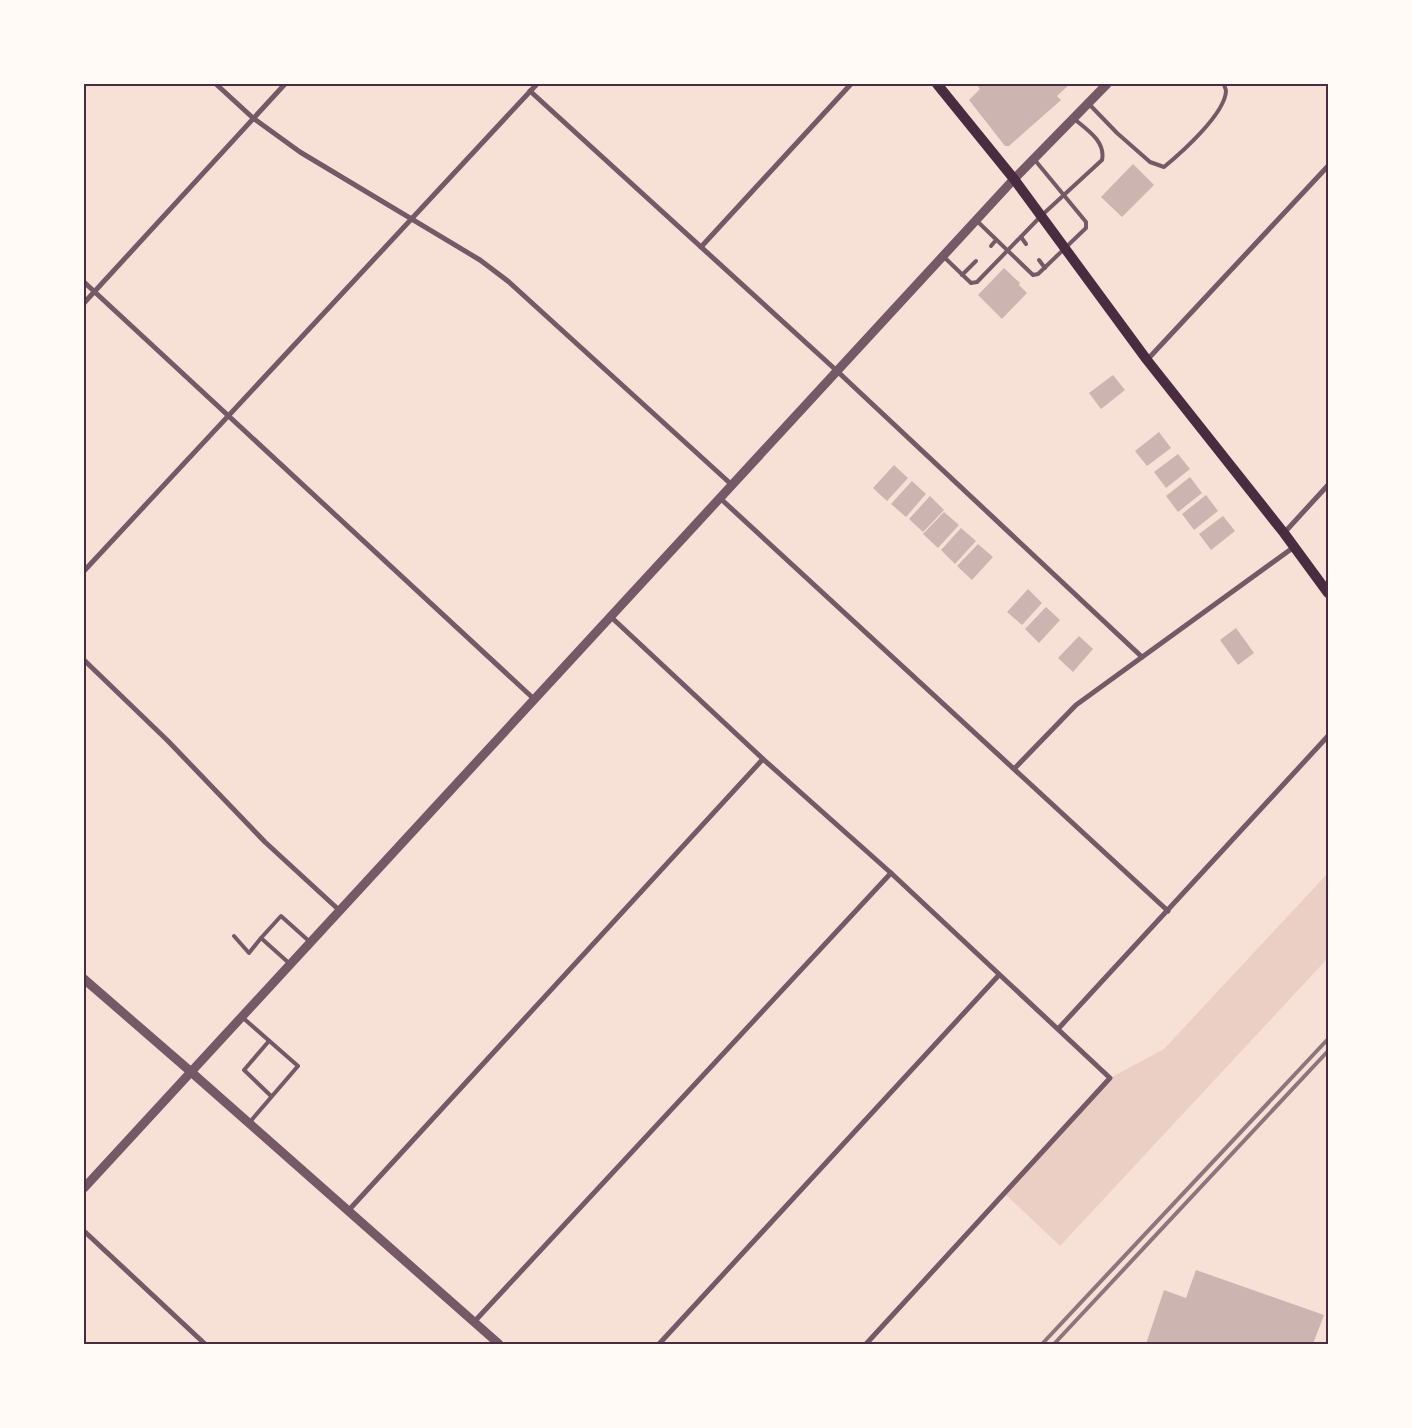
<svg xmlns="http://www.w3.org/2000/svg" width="1412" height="1428" font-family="'Noto Sans',sans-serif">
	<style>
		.green { fill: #ebcfc5 }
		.building { fill: #ccb4b1 }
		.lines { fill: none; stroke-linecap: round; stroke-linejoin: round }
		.service { stroke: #755966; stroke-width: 4 }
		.minor { stroke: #755966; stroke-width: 5 }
		.tertiary { stroke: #755966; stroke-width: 9 }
		.secondary { stroke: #4a2c40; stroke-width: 10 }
		.rail { stroke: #8f747c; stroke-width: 4 }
		.neatline { fill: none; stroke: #4a2c40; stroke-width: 2 }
	</style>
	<rect width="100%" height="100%" fill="#f7e1d7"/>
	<path class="green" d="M1328 873V958L1060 1246 1004 1193 1110 1078 1164 1049Z"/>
	<g class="building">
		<path d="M976 84H1070L1057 96 1061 100 1009 146H1005L969 100 980 89Z"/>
		<path d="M1133 164 1154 185 1122 217 1101 197Z"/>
		<path d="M1004 268 1020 283 1019 285 1027 293 1002 319 978 295Z"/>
		<path d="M1113 375 1125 390 1101 409 1089 393Z"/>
		<path d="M1159 432 1171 448 1147 466 1135 451Z"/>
		<path d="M1178 454 1190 469 1166 488 1154 472Z"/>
		<path d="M894 465 908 478 887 501 873 488Z"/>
		<path d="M1190 477 1202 493 1178 512 1166 496Z"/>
		<path d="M912 481 926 494 906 517 891 504Z"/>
		<path d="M1206 495 1218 511 1194 530 1182 514Z"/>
		<path d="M930 496 944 510 923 532 909 519Z"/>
		<path d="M944 512 959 525 938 548 923 534Z"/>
		<path d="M1223 516 1235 531 1211 550 1199 534Z"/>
		<path d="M961 528 976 541 955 564 941 550Z"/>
		<path d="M978 544 993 557 972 580 957 566Z"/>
		<path d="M1028 589 1042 603 1022 625 1007 612Z"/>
		<path d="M1046 607 1060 620 1039 643 1025 629Z"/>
		<path d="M1236 628 1254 653 1238 665 1220 640Z"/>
		<path d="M1079 636 1093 649 1073 672 1058 658Z"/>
		<path d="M1196 1270 1324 1315 1313 1344H1146L1164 1290 1186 1298Z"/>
	</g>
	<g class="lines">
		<g class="service">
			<path d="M1088 103 1117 133 1150 162 1164 167C1181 153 1225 114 1226 91 1226 89 1224 86 1224 84"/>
			<path d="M977 221 1033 275 1038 274 1086 228V222L1034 159"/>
			<path d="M1021 237 1026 244"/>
			<path d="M991 246 996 240"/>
			<path d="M944 257 971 283 977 282 1041 216 1102 160C1106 141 1086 129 1073 118"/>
			<path d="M1039 260 1045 268"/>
			<path d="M962 275 976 261"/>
			<path d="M234 936 249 953 261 938"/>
			<path d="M290 964 261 938 281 916 310 942"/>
			<path d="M242 1017 298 1066 249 1123"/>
			<path d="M269 1041 244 1070 271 1096"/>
		</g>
		<g class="minor">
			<path d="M216 84 253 118 300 152 480 260 509 282 732 485"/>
			<path d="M530 91 837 371 1142 657"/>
			<path d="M701 247 851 84"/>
			<path d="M84 282 534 699"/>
			<path d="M84 303 285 84"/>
			<path d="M1147 360 1328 166"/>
			<path d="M721 499 1168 911"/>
			<path d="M1284 533 1328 485"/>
			<path d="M84 571 537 84"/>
			<path d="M610 616 763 759 891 873 1110 1078 866 1344"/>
			<path d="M84 660 168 741 265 842 339 910"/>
			<path d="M1015 768 1076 705 1294 547"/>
			<path d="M1058 1029 1328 736"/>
			<path d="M348 1211 763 759"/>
			<path d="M84 1231 205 1344"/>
			<path d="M474 1322 891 873"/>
			<path d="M659 1344 999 975"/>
		</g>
		<g class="tertiary">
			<path d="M84 979 190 1071 499 1344"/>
			<path d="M84 1188 1014 179 1107 84"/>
		</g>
		<path class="secondary" d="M937 84 1014 179 1147 360 1284 533 1328 593"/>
		<g class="rail">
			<path d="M1042 1344 1328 1039"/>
			<path d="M1054 1344 1328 1051"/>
		</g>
	</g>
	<rect width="1412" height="1428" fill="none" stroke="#fffaf5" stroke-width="170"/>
	<rect x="85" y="85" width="1242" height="1258" class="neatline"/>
</svg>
